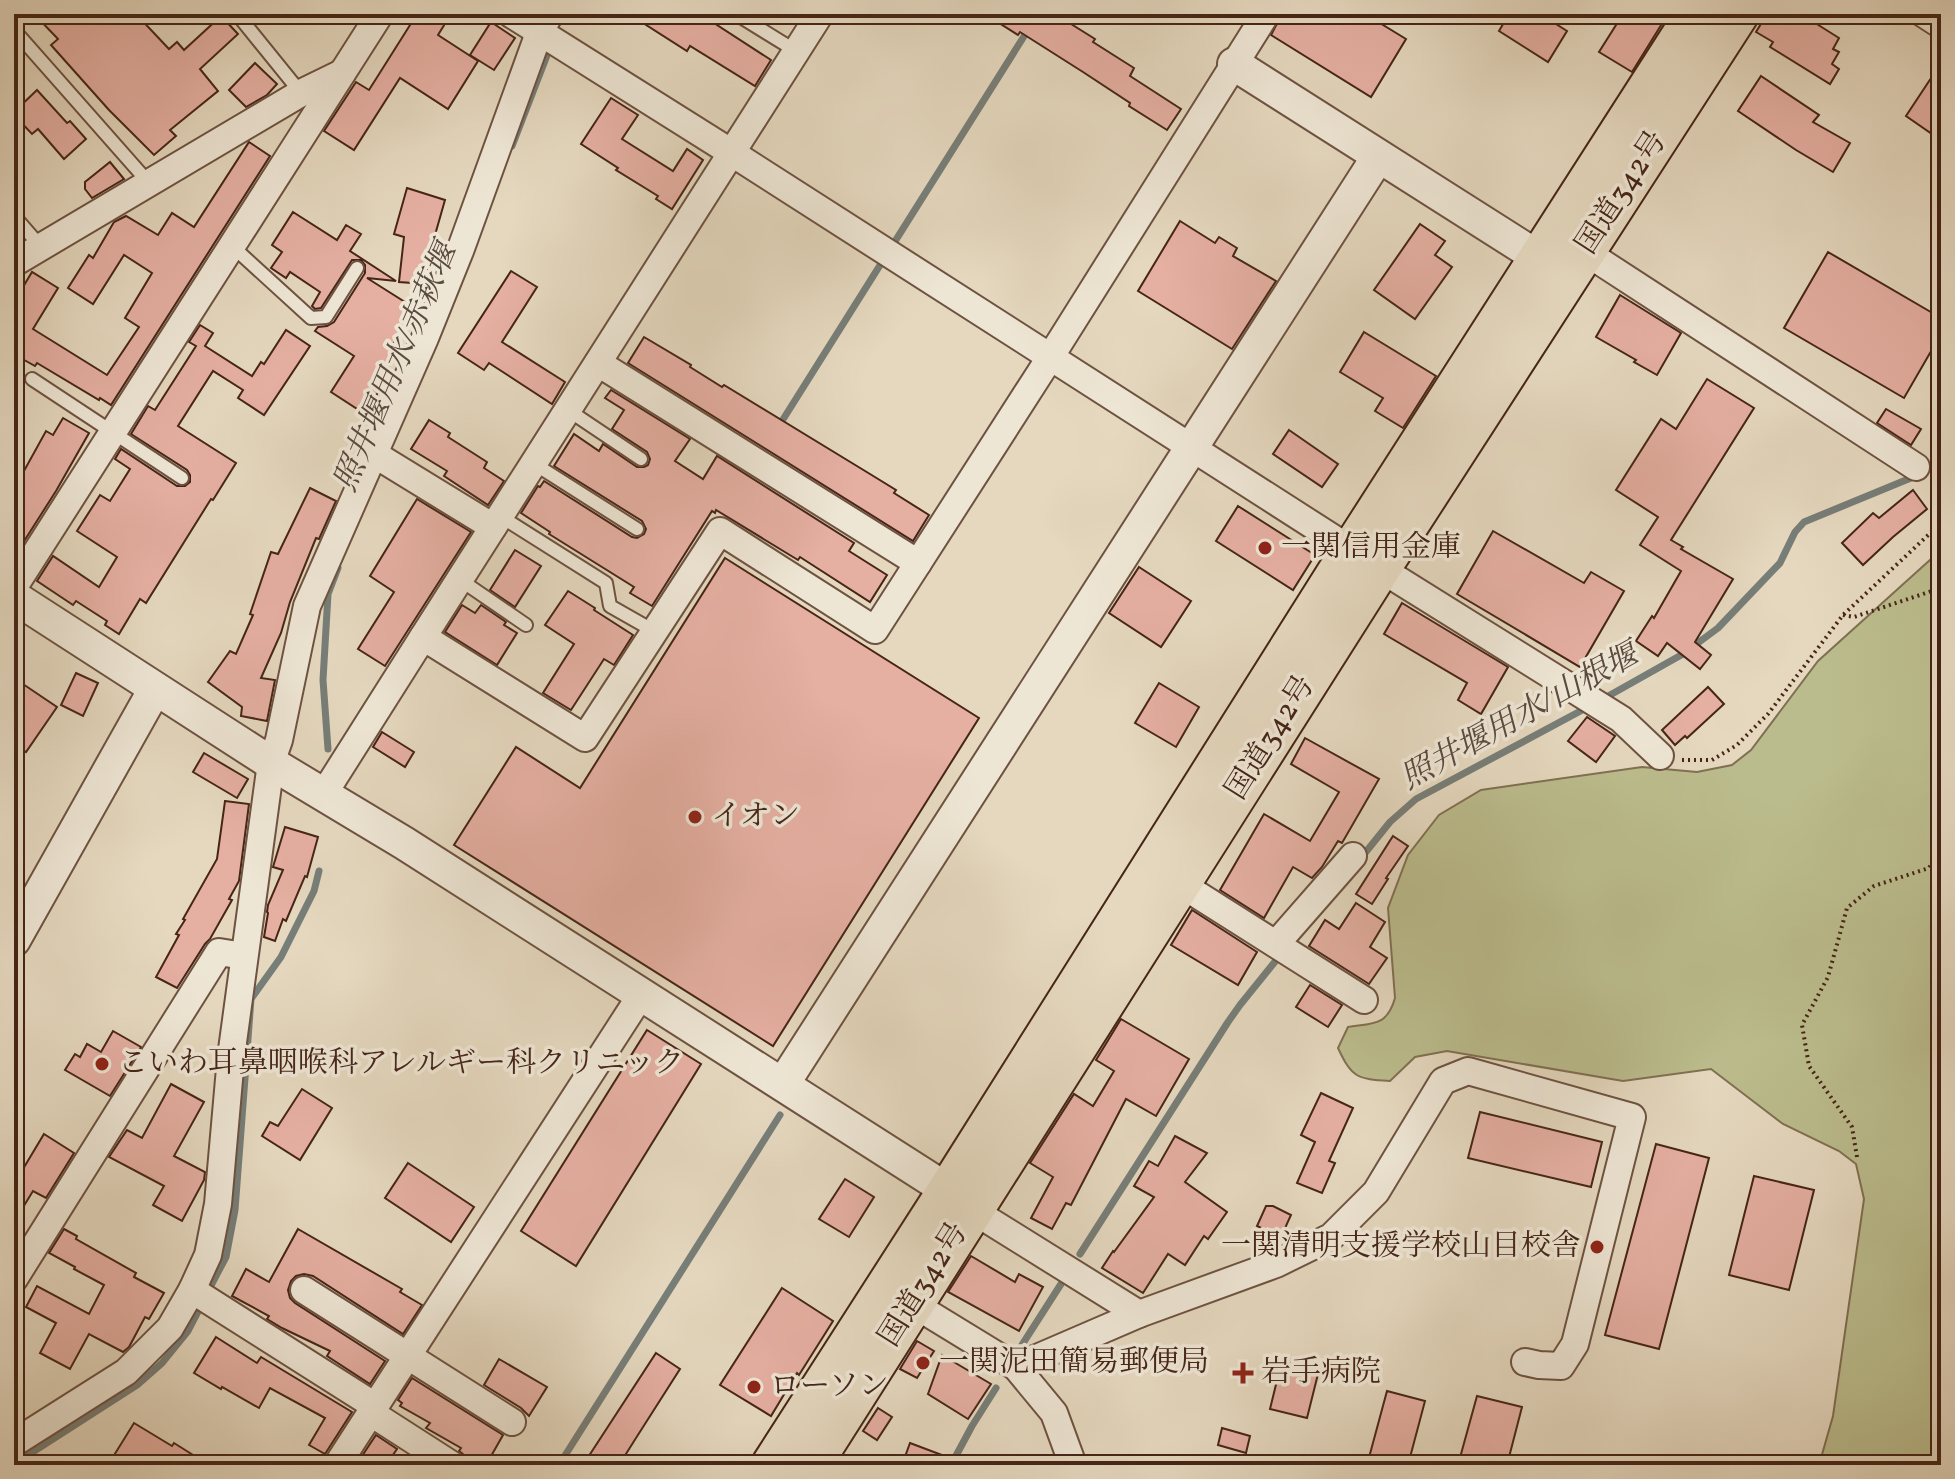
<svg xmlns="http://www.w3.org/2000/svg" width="1955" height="1479" font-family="Vollkorn,'Noto Serif JP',serif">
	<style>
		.green { fill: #bbbc8d; stroke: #807052; stroke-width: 2 }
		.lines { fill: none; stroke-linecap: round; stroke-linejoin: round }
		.stream { stroke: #777e78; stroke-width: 7 }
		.building { fill: #e5afa2; stroke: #462517; stroke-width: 2 }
		.service-casing { stroke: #6e5241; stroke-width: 16 }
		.minor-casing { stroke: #6e5241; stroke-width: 30 }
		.tertiary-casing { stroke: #6e5241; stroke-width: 36 }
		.trunk-casing { stroke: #462517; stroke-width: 46 }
		.path { stroke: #462517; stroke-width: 4; stroke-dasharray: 2 4; stroke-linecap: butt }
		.service { stroke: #eee6d5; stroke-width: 12 }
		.minor { stroke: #eee6d5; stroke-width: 26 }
		.tertiary { stroke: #eee6d5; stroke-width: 32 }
		.trunk { stroke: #e5d8bf; stroke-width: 42 }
		.poi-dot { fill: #8f2418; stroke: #eee6d5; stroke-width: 3 }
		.labels { text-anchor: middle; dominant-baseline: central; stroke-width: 7; stroke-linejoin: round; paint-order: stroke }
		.street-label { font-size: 30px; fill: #462517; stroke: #eee6d5 }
		.poi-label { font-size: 30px; fill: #462517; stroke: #eee6d5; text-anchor: start }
		.water-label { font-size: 32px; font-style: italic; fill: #5a4a3f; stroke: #eee6d5 }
	</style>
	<rect width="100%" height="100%" fill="#e5d8bf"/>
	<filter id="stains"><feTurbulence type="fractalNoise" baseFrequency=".0025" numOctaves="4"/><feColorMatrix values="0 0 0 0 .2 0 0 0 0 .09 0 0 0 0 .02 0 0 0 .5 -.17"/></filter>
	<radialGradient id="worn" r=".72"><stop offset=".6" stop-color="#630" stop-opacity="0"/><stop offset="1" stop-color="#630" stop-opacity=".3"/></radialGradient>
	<path class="green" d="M1941 550V1465H1819L1833 1416 1864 1199 1856 1164 1839 1151 1783 1124 1711 1069 1623 1081 1447 1051 1415 1057 1390 1081C1357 1079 1352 1078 1338 1048L1348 1027C1374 1023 1387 1026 1395 998L1388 908 1408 855 1439 815 1481 790 1642 767 1697 772 1732 765 1751 750 1818 661Z"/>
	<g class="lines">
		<g class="stream">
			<path d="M512 146 551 45"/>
			<path d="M777 429 1038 14"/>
			<path d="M1603 699 1683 654 1718 628 1780 563 1795 532 1804 522 1923 473 1937 463 1941 458"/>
			<path d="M328 749 323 680 328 594 338 568"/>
			<path d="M1361 858 1390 822 1416 799 1588 707"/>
			<path d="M1080 1254 1228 1022 1240 1005 1282 953"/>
			<path d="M207 1293 226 1257 235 1210 251 999 281 957 314 891 319 871"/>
			<path d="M1018 1351 1061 1284"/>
			<path d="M14 1464 137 1385 162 1363 188 1331 202 1304"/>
			<path d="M559 1465 780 1115"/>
			<path d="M951 1465 972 1426 996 1388"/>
		</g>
	</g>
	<g class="building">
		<path d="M34 14H136L169 49 177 42 184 50 221 16 238 34 200 69 218 91 170 130 176 136 154 155 109 110 51 45 58 39Z"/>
		<path d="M417 14H451L438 35 478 61 448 109 400 78 354 150 324 131 356 82 369 90Z"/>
		<path d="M629 14H700L771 60 755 86 690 46 687 51Z"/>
		<path d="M985 14H1055L1095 39 1093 42 1134 68 1130 76 1181 109 1167 130 1129 106 1130 103 1083 72 1020 32 1018 35Z"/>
		<path d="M1282 14H1365L1406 39 1371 97 1271 35Z"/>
		<path d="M1509 14H1540L1567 31 1548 62 1499 31Z"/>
		<path d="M1623 14H1668L1632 72 1599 52Z"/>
		<path d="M1767 14H1816L1812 21 1839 38 1833 49 1839 52 1832 64 1839 69 1830 84 1770 47 1773 42 1756 32Z"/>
		<path d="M491 22 515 38 494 70 470 55Z"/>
		<path d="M255 63 277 84 267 95 246 107 229 90Z"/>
		<path d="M1941 63V120L1932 134 1906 116Z"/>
		<path d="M1761 76 1819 115 1813 122 1850 143 1833 172 1796 150 1738 111Z"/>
		<path d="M37 90 67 123 70 121 86 139 64 159 38 129 32 134 14 115V112Z"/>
		<path d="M611 98 638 115 622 139 673 171 687 149 703 160 672 209 656 199 658 196 616 170 618 168 581 144Z"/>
		<path d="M249 142 270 156 111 405 100 398 99 400 37 363 35 366 17 356 14 361V319H15L20 311 14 308V302L32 272 58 288 33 329 107 375 139 327 125 318 152 273 124 255 93 304 68 288 89 255 93 258 114 222 126 216 158 235 172 213 194 227Z"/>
		<path d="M110 162 124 179 92 198 85 189V182Z"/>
		<path d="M407 188 445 200 429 256 426 284 399 282 404 237 394 234Z"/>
		<path d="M293 212 337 240 346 225 361 234 350 251 396 281 367 278 416 309 390 349 397 354 378 384 382 386 365 414 331 392 354 356 315 331 318 327 327 326 334 322 365 273V265L361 260H352L321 308 315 309 312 306 320 292 290 272 286 278 271 268 282 252 272 245Z"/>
		<path d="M1180 221 1215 243 1219 237 1237 248 1233 256 1276 281 1232 349 1138 291Z"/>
		<path d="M1420 224 1445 241 1435 255 1452 267 1415 319 1374 290Z"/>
		<path d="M1828 252 1941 318V334L1904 398 1784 328Z"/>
		<path d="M511 271 537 287 502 342 565 382 552 404 489 363 484 370 458 353Z"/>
		<path d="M1620 295 1681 333 1657 375 1634 362 1636 360 1596 337Z"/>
		<path d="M200 325 213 333 205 346 252 376 261 362 264 364 286 330 310 346 264 415 238 398 243 390 213 371 178 426 236 463 213 500 211 499 146 603 140 599 119 634 105 625 107 621 76 601 73 605 37 581 53 556 99 587 117 557 77 531 100 495 110 501 130 469 115 459 121 449 177 486H185L190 482V475L187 470 131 434 148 406 155 410 196 346 189 342Z"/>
		<path d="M1364 332 1436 376 1403 428 1375 411 1383 398 1340 372Z"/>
		<path d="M644 337 691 365 690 367 722 387 724 385 870 474 896 490 894 493 929 515 913 541 628 363Z"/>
		<path d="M1707 379 1754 408 1671 540 1683 547 1681 549 1733 579 1695 642 1711 655 1700 669 1667 643 1658 656 1636 641 1652 616 1654 618 1681 571 1640 545 1658 517 1616 490 1661 419 1676 429Z"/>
		<path d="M611 390 690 439 675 461 703 479 717 456 854 543 849 551 887 575 870 602 800 557 798 560 716 510 715 513 712 511 652 606 630 593 634 587 549 534 550 532 521 513 538 486 540 487 544 481 632 537 637 538 644 534 646 529 642 521 554 466 574 434 599 451 603 444 637 467H644L648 465 650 459 647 452 612 429 624 410 605 398Z"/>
		<path d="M1886 409 1921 429 1911 445 1877 423Z"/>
		<path d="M63 418 89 433 56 491 14 557V489L46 431 53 435Z"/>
		<path d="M429 420 450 433 448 437 487 462 484 468 504 481 488 505 444 476 447 471 411 449Z"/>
		<path d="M1289 430 1338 464 1322 487 1273 454Z"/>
		<path d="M310 488 336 501 319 539 316 538 290 602 281 633 261 678 275 680 267 721 241 716 242 707 208 682 230 651 236 654 253 615 250 614 271 552 278 554Z"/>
		<path d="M1913 490 1927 509 1893 537 1863 565 1842 543 1873 513 1879 518Z"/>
		<path d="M417 499 471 532 385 666 358 649 394 592 370 576Z"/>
		<path d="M1238 506 1315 555 1293 590 1216 541Z"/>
		<path d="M1493 531 1584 583 1591 572 1624 591 1580 667 1457 594Z"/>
		<path d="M515 550 541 566 515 607 490 590Z"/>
		<path d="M725 558 979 718 773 1046 454 845 516 747 580 788Z"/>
		<path d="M1139 567 1191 601 1161 647 1109 613Z"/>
		<path d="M568 591 595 608 594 610 633 635 614 665 604 659 571 710 543 693 574 644 545 625Z"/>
		<path d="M1402 603 1508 667 1481 714 1458 700 1467 683 1384 634Z"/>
		<path d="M462 605 475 613 481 605 506 622 504 625 517 633 497 665 445 632Z"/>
		<path d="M76 673 98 683 83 716 61 705Z"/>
		<path d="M14 678 57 707 26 752 14 744Z"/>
		<path d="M1159 683 1199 707 1176 747 1135 723Z"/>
		<path d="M1708 687 1724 704 1687 738 1685 736 1675 745 1662 730Z"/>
		<path d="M1587 717 1615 736 1596 762 1568 741Z"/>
		<path d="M382 732 414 752 405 767 373 747Z"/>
		<path d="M1305 738 1379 779 1342 843 1338 841 1322 867 1312 878 1293 867 1264 918 1220 890 1264 814 1310 841 1339 792 1291 764Z"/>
		<path d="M204 753 248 779 237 798 193 772Z"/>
		<path d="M225 801 249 804 239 881 229 899 232 900 210 939 205 944 177 988 156 977 179 935 176 934 185 920 183 919 217 859Z"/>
		<path d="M285 827 318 837 307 877 305 876 286 921 283 919 275 941 264 937 268 913 267 912 268 905 283 870 273 867Z"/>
		<path d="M1393 836 1408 846 1386 878 1388 879 1372 904 1356 894Z"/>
		<path d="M1356 903 1385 922 1370 947 1387 958 1369 984 1309 946 1325 920 1339 929Z"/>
		<path d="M1192 910 1257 952 1238 985 1171 945Z"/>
		<path d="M1310 985 1342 1005 1328 1027 1296 1007Z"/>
		<path d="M1121 1019 1189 1059 1156 1116 1126 1099 1071 1205 1066 1203 1052 1229 1031 1218 1053 1177 1030 1163 1074 1094 1093 1106 1114 1071 1096 1060Z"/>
		<path d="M647 1030 701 1064 576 1266 521 1231Z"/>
		<path d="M113 1031 141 1047 110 1096 65 1070 75 1054 80 1057 87 1044 101 1052Z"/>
		<path d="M171 1084 204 1102 174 1156 205 1172 204 1180 182 1221 153 1205 164 1186 109 1157 127 1130 142 1138Z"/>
		<path d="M302 1089 332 1108 300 1160 262 1136 270 1122 278 1126Z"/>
		<path d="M1321 1093 1353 1108 1329 1161 1335 1163 1322 1193 1297 1183 1315 1142 1301 1135Z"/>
		<path d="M1480 1112 1602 1142 1591 1187 1468 1158Z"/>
		<path d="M44 1134 74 1153 46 1198 33 1191 14 1222V1184Z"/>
		<path d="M1175 1136 1207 1153 1185 1182 1227 1212 1208 1239 1204 1236 1185 1265 1168 1254 1143 1293 1102 1268 1113 1251 1114 1252 1154 1197 1134 1186 1149 1161 1158 1166Z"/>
		<path d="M1656 1144 1709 1158 1659 1349 1605 1335Z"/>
		<path d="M408 1163 474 1207 451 1242 385 1198Z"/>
		<path d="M1754 1176 1814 1190 1789 1290 1729 1275Z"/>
		<path d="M845 1179 874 1197 849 1237 819 1219Z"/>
		<path d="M1266 1206H1273L1291 1215 1281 1237 1257 1226Z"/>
		<path d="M64 1229 77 1236 76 1239 136 1273 134 1277 164 1293 149 1319 145 1317 129 1347 123 1352 89 1334 70 1369 40 1353 56 1323 26 1307 37 1286 89 1314 104 1285 74 1269 75 1267 49 1253Z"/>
		<path d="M298 1229 402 1289 400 1292 422 1305 403 1334 313 1276 304 1274 296 1276 291 1281 288 1290 290 1298 295 1303 385 1361 370 1384 327 1356 330 1351 282 1328 267 1319 269 1316 232 1296 246 1269 269 1282Z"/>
		<path d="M971 1256 1015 1282 1019 1274 1043 1287 1019 1331 948 1292Z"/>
		<path d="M782 1288 833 1321 799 1375 797 1373 771 1416 720 1385Z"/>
		<path d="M216 1337 257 1363 261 1357 352 1412 325 1454 309 1445 325 1418 270 1388 259 1408 222 1387 221 1389 194 1373Z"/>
		<path d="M917 1341 934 1351 917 1378 900 1369Z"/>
		<path d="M656 1353 680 1369 636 1438 619 1465H583Z"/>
		<path d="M942 1355 991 1384 968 1419 928 1394Z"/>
		<path d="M1283 1356 1320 1366 1307 1418 1270 1409Z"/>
		<path d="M499 1359 547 1387 529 1416 521 1408 484 1385Z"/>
		<path d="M412 1378 503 1435 486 1465H481L464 1455 459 1451 461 1448 426 1428 430 1423 400 1406 402 1403 398 1400Z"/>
		<path d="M1387 1391 1425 1401 1408 1465H1367Z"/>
		<path d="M1477 1396 1522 1407 1507 1465H1458Z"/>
		<path d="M878 1408 892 1417 877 1440 863 1431Z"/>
		<path d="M134 1423 172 1446 174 1443 209 1465H108Z"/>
		<path d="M1222 1428 1250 1436 1246 1453 1218 1445Z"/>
		<path d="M376 1435 397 1449 386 1465H356Z"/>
		<path d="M910 1443 963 1463V1465H902Z"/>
	</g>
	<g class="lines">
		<g class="service-casing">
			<g id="service">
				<path d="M176 14 184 17 188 14"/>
				<path d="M237 14 301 93"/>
				<path d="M736 14 796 51"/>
				<path d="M14 30 149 183"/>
				<path d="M14 216 41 247"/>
				<path d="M232 246 311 318 326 317 357 268"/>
				<path d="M32 379 182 478"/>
				<path d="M568 410 641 459"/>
				<path d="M533 463 637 529"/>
				<path d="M500 516 606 583 610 606 654 631"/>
				<path d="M459 579 526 625"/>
			</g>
		</g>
		<g class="minor-casing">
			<g id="minor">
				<path d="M511 14 732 153 1392 576 1621 719 1660 756"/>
				<path d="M1924 14 1941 25"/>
				<path d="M1584 251 1916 467"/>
				<path d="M14 263 301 93 342 73"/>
				<path d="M598 363 918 563"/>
				<path d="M374 454 493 527"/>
				<path d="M14 587 380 14"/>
				<path d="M423 637 820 14"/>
				<path d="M323 795 423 637 585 738 720 531 875 630 1051 356 1266 14"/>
				<path d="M1179 883 1364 1000"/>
				<path d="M1276 944 1353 856"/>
				<path d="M972 1210 1139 1314"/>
				<path d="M14 1279 219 952 244 956"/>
				<path d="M192 1290 375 1406"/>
				<path d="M304 1290 512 1422"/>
				<path d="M913 1304 1016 1367 1139 1314 1276 1264 1331 1237 1376 1192 1443 1081 1468 1071 1632 1117 1575 1344 1561 1366 1539 1365 1525 1362"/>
				<path d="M1016 1367 1054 1413 1073 1465"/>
				<path d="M371 1413 452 1465"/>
				<path d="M14 1443 126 1372 170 1328 192 1290 208 1255 218 1204 231 1057 271 763 279 740 307 606 425 338 460 251 539 33 550 14"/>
				<path d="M337 1465 641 995"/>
			</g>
		</g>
		<g class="tertiary-casing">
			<g id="tertiary">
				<path d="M1234 64 1541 259"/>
				<path d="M14 597 271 763 404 843 949 1191 966 1206"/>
				<path d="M14 940 155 689"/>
				<path d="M783 1084 1378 157"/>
			</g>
		</g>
		<g class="trunk-casing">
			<g id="trunk">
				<path d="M773 1465 949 1191 1353 550 1697 14"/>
				<path d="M810 1465 1379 568 1737 14"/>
			</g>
		</g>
		<g class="path">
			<path d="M1843 615 1854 617 1941 588"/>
			<path d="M1682 760H1712L1737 745 1768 714 1843 615 1941 523"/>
			<path d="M1857 1157 1852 1127 1809 1066 1802 1025 1828 977 1847 908 1874 886 1929 868 1941 847"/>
		</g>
		<use href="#service" class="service"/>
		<use href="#minor" class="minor"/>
		<use href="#tertiary" class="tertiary"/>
		<use href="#trunk" class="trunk"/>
	</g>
	<g class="poi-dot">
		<circle cx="1265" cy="548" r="8"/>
		<circle cx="695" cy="817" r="8"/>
		<circle cx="102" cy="1064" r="8"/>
		<circle cx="1597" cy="1247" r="8"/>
		<circle cx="923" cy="1363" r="8"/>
		<path d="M1239 1361h8v8h8v8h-8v8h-8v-8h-8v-8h8z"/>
		<circle cx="754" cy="1387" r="8"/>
	</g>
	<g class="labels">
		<g class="street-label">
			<text transform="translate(1622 193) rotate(-57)">国道342号</text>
			<text transform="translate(1271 738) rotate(-58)">国道342号</text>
			<text transform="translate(924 1285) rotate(-58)">国道342号</text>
		</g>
		<g class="poi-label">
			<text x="1281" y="548">一関信用金庫</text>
			<text x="711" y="817">イオン</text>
			<text x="118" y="1064">こいわ耳鼻咽喉科アレルギー科クリニック</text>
			<text x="1581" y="1247" text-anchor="end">一関清明支援学校山目校舎</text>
			<text x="939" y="1363">一関泥田簡易郵便局</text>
			<text x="1261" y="1373">岩手病院</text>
			<text x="770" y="1387">ローソン</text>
		</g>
		<g class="water-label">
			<text transform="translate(397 368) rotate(-67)">照井堰用水/赤萩堰</text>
			<text transform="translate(1520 718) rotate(-29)">照井堰用水/山根堰</text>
		</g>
	</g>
	<rect width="1955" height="1479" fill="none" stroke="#e5d8bf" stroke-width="48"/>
	<rect x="16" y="16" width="1923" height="1447" fill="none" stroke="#462517" stroke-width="4"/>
	<rect x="24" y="24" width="1907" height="1431" fill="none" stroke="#462517" stroke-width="2"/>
	<rect width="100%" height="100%" filter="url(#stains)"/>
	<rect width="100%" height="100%" fill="url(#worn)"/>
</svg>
